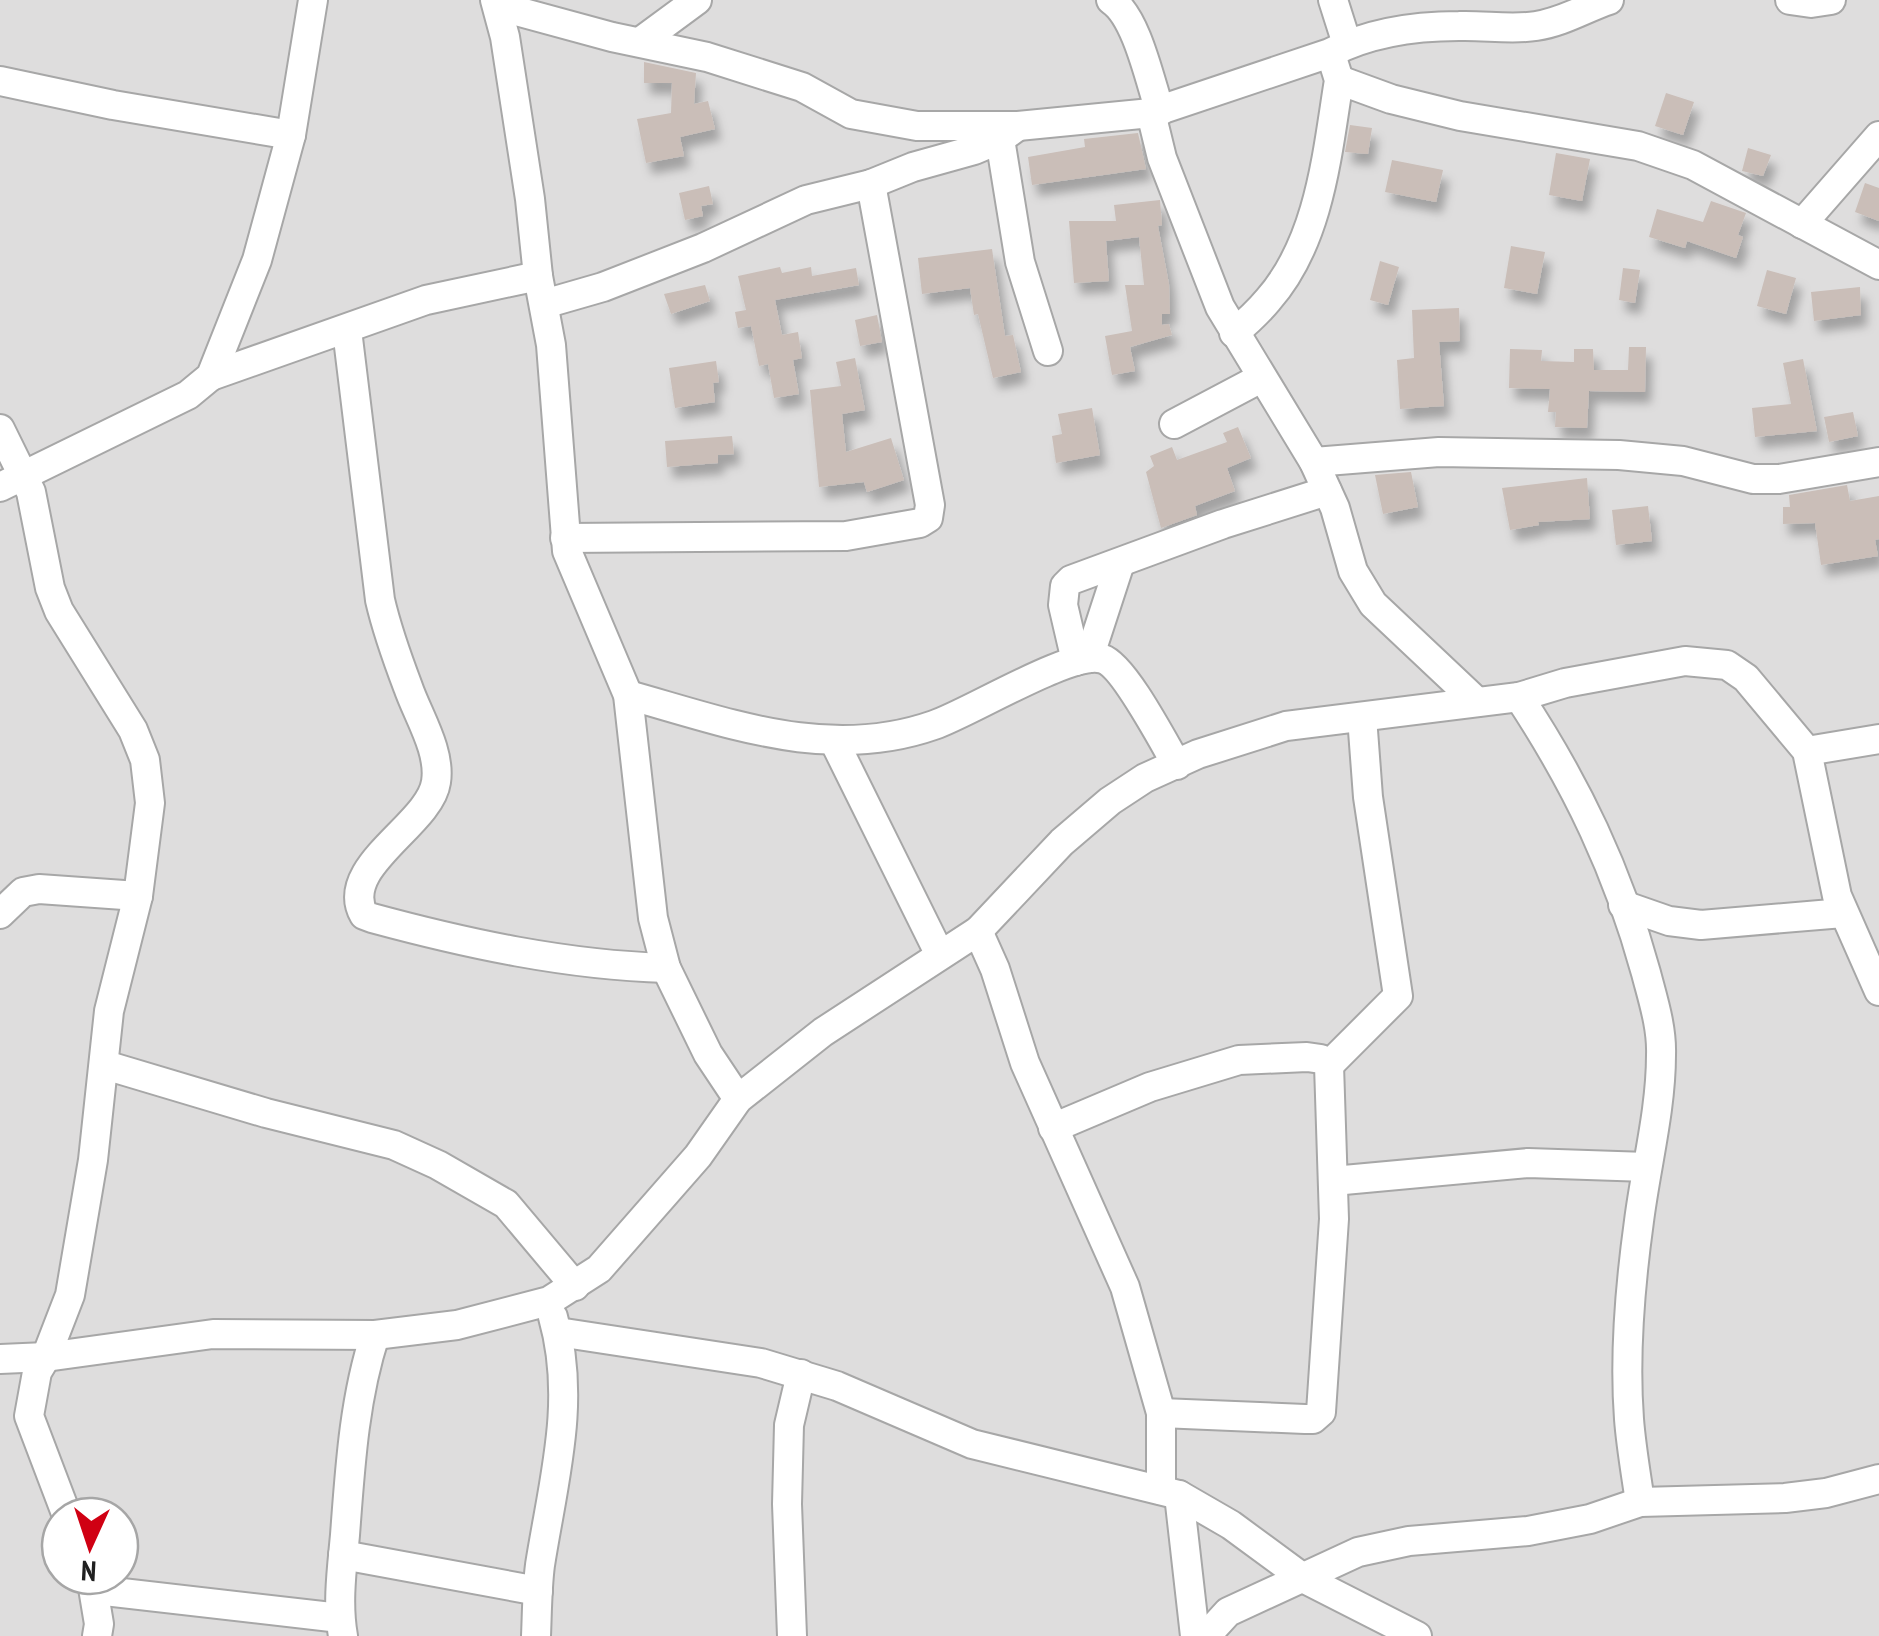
<svg xmlns="http://www.w3.org/2000/svg" width="1879" height="1636" font-family="'PT Sans Narrow',sans-serif">
	<style>
		.residential { fill: #dedddd; fill-rule: evenodd }
		.building { fill: #cabeb8; filter: url(#shadow) }
		.lines { fill: none; stroke-linecap: round; stroke-linejoin: round }
		.minor-casing { stroke: #a7a7a7; stroke-width: 32 }
		.minor { stroke: #fff; stroke-width: 28 }
	</style>
	<defs>
		<filter id="shadow"><feDropShadow dx="6" dy="11" stdDeviation="5" flood-color="#0004"/></filter>
	</defs>
	<rect width="100%" height="100%" fill="#f1ece6"/>
	<path class="residential" d="M0 0H1879V1636H0ZM60 1516H120V1576H60Z"/>
	<g class="building">
		<path d="M644 62 696 73 694 104 708 101 715 129 680 137 684 156 646 163 637 119 671 113 672 83H644Z"/>
		<path d="M1666 93 1694 102 1683 135 1655 126Z"/>
		<path d="M1350 125 1372 128 1368 154 1345 152Z"/>
		<path d="M1138 133 1146 169 1032 185 1028 157 1085 147 1084 139Z"/>
		<path d="M1748 148 1771 155 1763 176 1742 171Z"/>
		<path d="M1556 153 1590 159 1582 201 1549 195Z"/>
		<path d="M1392 160 1443 170 1436 202 1385 192Z"/>
		<path d="M1865 183 1879 188V221L1855 212Z"/>
		<path d="M709 186 713 204 701 206 703 216 685 220 679 193Z"/>
		<path d="M1160 200 1162 225 1158 226 1169 284 1170 314H1162V325L1169 324 1172 335 1130 347 1135 371 1112 375 1105 336 1132 331 1125 285H1144L1139 237 1106 241 1109 281 1074 283 1069 221H1116L1114 205Z"/>
		<path d="M1711 201 1746 213 1738 235 1743 237 1736 258 1687 241 1685 248 1649 237 1657 209 1703 222Z"/>
		<path d="M1511 246 1545 252 1537 294 1504 288Z"/>
		<path d="M992 249 1005 336 1013 335 1021 372 993 378 978 314 974 315 970 288 922 294 918 258Z"/>
		<path d="M1380 261 1399 267 1388 305 1370 300Z"/>
		<path d="M780 267 782 273 811 267 812 276 856 268 859 285 775 300 782 335 798 332 802 358 793 360 799 394 774 398 768 364 759 366 751 326 738 328 735 312 746 310 738 276Z"/>
		<path d="M1623 268 1640 270 1635 303 1619 300Z"/>
		<path d="M1767 270 1796 278 1786 314 1757 306Z"/>
		<path d="M705 285 710 301 671 314 664 294Z"/>
		<path d="M1860 287 1861 315 1814 321 1811 292Z"/>
		<path d="M1459 308 1460 341 1439 342 1444 406 1400 409 1397 360 1414 358 1412 310Z"/>
		<path d="M877 315 882 342 860 346 855 320Z"/>
		<path d="M1629 347H1646L1645 392 1589 391 1587 428 1555 427 1556 412H1548L1550 389 1509 388 1510 349 1542 350 1541 361 1574 362V349H1593L1594 370H1628Z"/>
		<path d="M855 358 865 410 842 414 846 452 891 438 904 480 867 492 864 482 819 487 810 390 841 386 836 362Z"/>
		<path d="M1803 359 1817 431 1755 437 1752 408 1791 404 1783 363Z"/>
		<path d="M716 361 719 382 713 383 715 402 675 408 669 368Z"/>
		<path d="M1092 408 1100 455 1056 463 1052 436 1062 434 1058 414Z"/>
		<path d="M1853 412 1858 436 1829 442 1824 417Z"/>
		<path d="M1238 427 1251 458 1227 468 1235 491 1195 506 1197 515 1161 528 1146 472 1154 466 1150 456 1172 447 1177 460 1227 442 1223 433Z"/>
		<path d="M732 436 734 454 718 455V463L667 467 665 441Z"/>
		<path d="M1411 472 1418 507 1383 514 1375 475Z"/>
		<path d="M1587 478 1590 519 1538 522 1539 525 1510 530 1502 488Z"/>
		<path d="M1847 485 1850 501 1879 496V539L1875 540 1878 556 1821 565 1815 523 1783 524V507H1790L1789 495Z"/>
		<path d="M1648 506 1652 541 1616 545 1612 510Z"/>
	</g>
	<g class="lines">
		<g class="minor-casing">
			<g id="minor">
				<path d="M495 0 505 37 530 199 538 276 551 345 567 551 628 695 653 918 666 968 708 1054 738 1099"/>
				<path d="M1111 0C1137 17 1150 82 1160 111"/>
				<path d="M1333 0 1347 44"/>
				<path d="M1790 0 1811 3 1831 0"/>
				<path d="M498 6 612 37 707 57 802 87 851 114 917 126H1018L1151 113 1330 53C1368 33 1416 26 1459 26 1484 25 1511 30 1536 26 1563 22 1585 8 1609 0"/>
				<path d="M640 42 697 0"/>
				<path d="M1339 80 1391 99 1460 116 1638 146 1693 165 1879 265"/>
				<path d="M0 81 113 105 291 135"/>
				<path d="M1151 113 1162 158 1220 307 1314 462 1335 508 1353 571 1373 604 1477 702"/>
				<path d="M1000 139 1020 262 1048 351"/>
				<path d="M1802 224 1879 136"/>
				<path d="M544 304 603 287 703 248 806 200 871 184 913 167 974 150 1000 139 1018 126"/>
				<path d="M347 330 380 600C387 630 397 658 408 687 418 716 441 751 436 782 430 825 337 867 364 915L372 918C468 944 566 965 666 968"/>
				<path d="M1234 333C1246 323 1258 312 1268 300 1320 241 1327 154 1339 80L1334 64"/>
				<path d="M211 376 426 300 538 276"/>
				<path d="M1174 424 1261 378"/>
				<path d="M0 429 31 492 50 588 59 611 133 730 145 760 150 803 138 896 109 1011 93 1160 70 1295 46 1357 37 1372 29 1416 67 1516"/>
				<path d="M1314 462 1439 452 1619 455 1683 461 1753 479H1779L1879 462"/>
				<path d="M0 487 188 395 211 376 257 260 291 135 313 0"/>
				<path d="M565 538 846 536 920 523 928 518 930 505 871 184"/>
				<path d="M1089 658 1120 563"/>
				<path d="M1076 661 1063 605 1065 586 1071 580 1223 524 1327 491"/>
				<path d="M628 695C729 723 829 762 934 725 970 713 1072 649 1103 659 1124 666 1164 743 1177 765"/>
				<path d="M1519 697C1577 785 1618 871 1646 973 1653 1000 1662 1027 1661 1055 1661 1110 1646 1166 1639 1221 1630 1286 1624 1353 1629 1419 1631 1446 1636 1474 1640 1502"/>
				<path d="M834 741 940 955"/>
				<path d="M1807 751 1879 739"/>
				<path d="M1623 905 1669 921 1701 925 1843 913"/>
				<path d="M0 914 23 892 39 889 138 896"/>
				<path d="M978 931 995 969 1025 1063 1125 1287 1161 1413V1490"/>
				<path d="M105 1065 266 1113 394 1145 438 1165 506 1204 575 1286"/>
				<path d="M1329 1065 1398 996 1368 797 1362 717"/>
				<path d="M1053 1128 1150 1087 1239 1060 1307 1057 1321 1059 1329 1065 1334 1219 1321 1412 1313 1419H1305L1161 1413"/>
				<path d="M1333 1181 1528 1163 1647 1167"/>
				<path d="M558 1332 761 1363 837 1386 972 1444 1179 1495 1231 1525 1303 1578 1417 1636"/>
				<path d="M0 1359 46 1357 213 1334 375 1335 457 1325 549 1301 599 1269 698 1156 738 1099 823 1032 978 931 1062 842 1110 801 1145 778 1198 754 1286 726 1519 697 1565 683 1685 661 1727 665 1746 678 1807 751 1837 896 1879 991"/>
				<path d="M1179 1495 1195 1636"/>
				<path d="M343 1555 538 1591"/>
				<path d="M91 1576 99 1624 97 1636"/>
				<path d="M96 1590 340 1618"/>
				<path d="M343 1636C337 1603 342 1568 345 1535 350 1468 354 1399 375 1335"/>
				<path d="M536 1636C537 1613 537 1588 540 1565 553 1482 577 1401 553 1317"/>
				<path d="M792 1636 787 1504 789 1425 801 1374"/>
				<path d="M1206 1636 1228 1612 1358 1552 1409 1541 1528 1531 1590 1519 1640 1502 1785 1498 1826 1493 1879 1479"/>
			</g>
		</g>
		<use href="#minor" class="minor"/>
	</g>
	<g transform="translate(90 1546) rotate(183)"><circle r="48" fill="#ffffff" stroke="#a6a6a6" stroke-width="2.5"/>
	<path d="M0-8L18 38L0 25L-18 38Z" fill="#d00013"/>
	<text y="-15" font-size="28" font-weight="bold" text-anchor="middle" fill="#202020">N</text>
	</g>
</svg>
